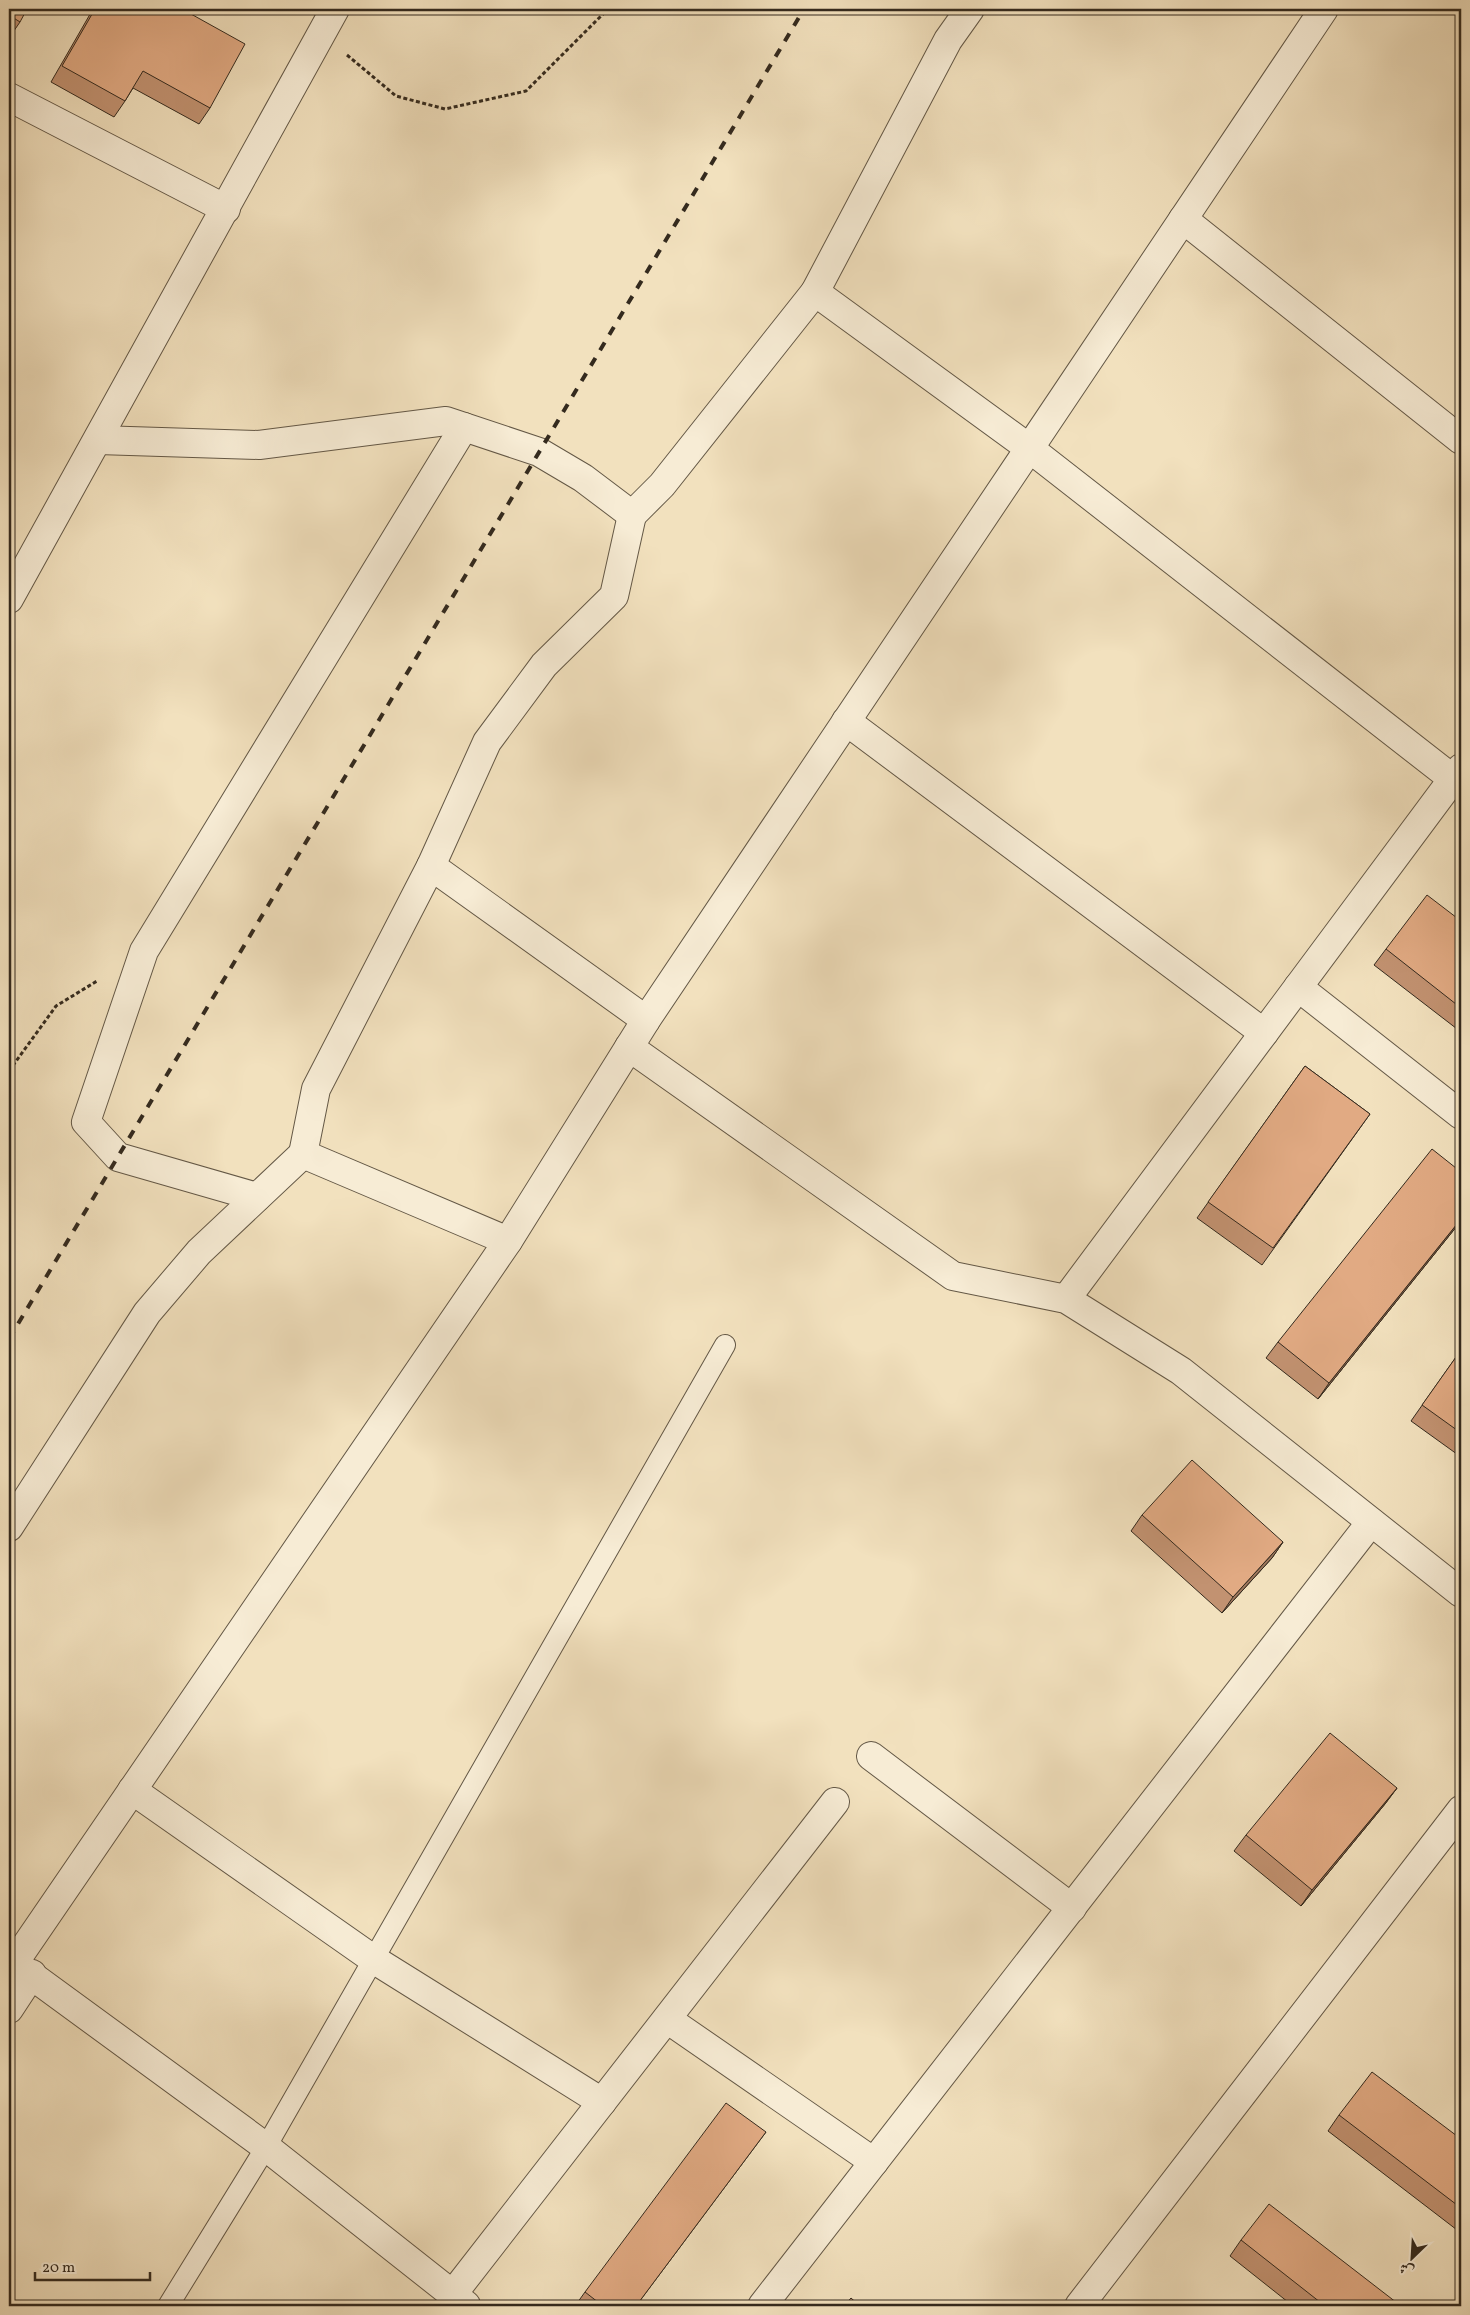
<svg xmlns="http://www.w3.org/2000/svg" width="1470" height="2315" font-family="Vollkorn,Amiri,serif">
	<style>
		.lines { fill: none; stroke-linecap: round; stroke-linejoin: round }
		.service-casing { stroke: #645846; stroke-width: 22 }
		.minor-casing { stroke: #645846; stroke-width: 30 }
		.path { stroke: #342a1e; stroke-width: 3; stroke-dasharray: 4 2.5; stroke-linecap: butt }
		.service { stroke: #f7ecd5; stroke-width: 20 }
		.minor { stroke: #f7ecd5; stroke-width: 28 }
		.rail { stroke: #342a1e; stroke-width: 4; stroke-dasharray: 9 9; stroke-linecap: butt }
		.wall { fill: #c29271; stroke: #342a1e }
		.shaded-wall { fill: #9e775c; stroke: #342a1e }
		.building { fill: #e1aa83; stroke: #342a1e }
	</style>
	<rect width="100%" height="100%" fill="#f2e1be"/>
	<filter id="stains"><feTurbulence type="fractalNoise" baseFrequency=".004" numOctaves="4"/><feColorMatrix values="0 0 0 0 .2 0 0 0 0 .09 0 0 0 0 .02 0 0 0 .5 -.17"/></filter>
	<radialGradient id="worn" r=".72"><stop offset=".6" stop-color="#630" stop-opacity="0"/><stop offset="1" stop-color="#630" stop-opacity=".3"/></radialGradient>
	<g class="lines">
		<g class="service-casing">
			<path id="service" d="M168 2306 266 2147 725 1345"/>
		</g>
		<g class="minor-casing">
			<g id="minor">
				<path d="M970 9 948 40 815 292 1029 448 1453 779"/>
				<path d="M9 97 226 209"/>
				<path d="M1183 219 1461 440"/>
				<path d="M98 440 259 445 446 421 539 452 583 478 632 515 662 485 815 292"/>
				<path d="M632 515 614 596 544 665 487 742 431 866 646 1020"/>
				<path d="M9 599 335 9"/>
				<path d="M846 721 1264 1033"/>
				<path d="M431 866 316 1089 303 1154 508 1241"/>
				<path d="M1298 987 1461 1115"/>
				<path d="M629 1047 953 1276 1066 1299 1181 1371 1461 1593"/>
				<path d="M257 1197 118 1157 86 1122 144 951 464 427"/>
				<path d="M1066 1299 1461 768"/>
				<path d="M9 1527 147 1313 199 1252 303 1154"/>
				<path d="M871 1756 1072 1908"/>
				<path d="M132 1790 373 1959 602 2102"/>
				<path d="M9 1959 266 2147 466 2305"/>
				<path d="M14 1963 508 1241 646 1020 1324 9"/>
				<path d="M9 2009 32 1974"/>
				<path d="M667 2019 874 2162"/>
				<path d="M452 2295 835 1802"/>
				<path d="M762 2306 1371 1522"/>
				<path d="M1079 2306 1461 1810"/>
			</g>
		</g>
		<g class="path">
			<path d="M347 55 396 96 445 109 526 91 608 9"/>
			<path d="M9 1071 56 1006 97 981"/>
		</g>
		<use href="#service" class="service"/>
		<use href="#minor" class="minor"/>
		<path class="rail" d="M9 1339 804 9"/>
	</g>
	<g class="wall">
		<path d="M9 9 20 22 9 38Z"/>
		<path d="M93 9H182L210 108 199 124 133 88 125 101 114 117 51 82Z"/>
		<path d="M1461 921V1032L1374 965 1386 949Z"/>
		<path d="M1305 1066 1370 1114 1262 1265 1197 1218Z"/>
		<path d="M1461 1221 1318 1399 1266 1358 1278 1342Z"/>
		<path d="M1461 1350V1457L1411 1421Z"/>
		<path d="M1142 1515 1283 1542 1272 1558 1222 1613 1131 1531Z"/>
		<path d="M1397 1788 1385 1804 1301 1906 1234 1851 1246 1835Z"/>
		<path d="M1339 2115 1461 2139V2233L1328 2131Z"/>
		<path d="M766 2132 636 2306H575L585 2292Z"/>
		<path d="M1241 2240 1401 2306H1293L1230 2256Z"/>
	</g>
	<g class="shaded-wall">
		<path d="M1461 1219V1221L1318 1399 1329 1383Z"/>
		<path d="M1283 1542 1272 1558 1222 1613 1233 1597Z"/>
		<path d="M1397 1788 1385 1804 1301 1906 1312 1890Z"/>
	</g>
	<g class="building">
		<path d="M9 9H27L20 22 9 15Z"/>
		<path d="M95 9H182L245 44 210 108 143 71 125 101 62 66Z"/>
		<path d="M1427 895 1461 921V1008L1386 949Z"/>
		<path d="M1305 1066 1370 1114 1273 1248 1208 1202Z"/>
		<path d="M1432 1149 1461 1172V1219L1329 1383 1278 1342Z"/>
		<path d="M1461 1350V1433L1422 1405Z"/>
		<path d="M1192 1460 1283 1542 1233 1597 1142 1515Z"/>
		<path d="M1330 1733 1397 1788 1312 1890 1246 1835Z"/>
		<path d="M1372 2072 1461 2139V2208L1339 2115Z"/>
		<path d="M726 2103 766 2132 636 2306H603L585 2292Z"/>
		<path d="M1269 2204 1401 2306H1325L1241 2240Z"/>
		<path d="M851 2298 860 2306H844Z"/>
	</g>
	<rect width="1470" height="2315" fill="none" stroke="#f2e1be" stroke-width="30"/>
	<rect x="10" y="10" width="1450" height="2295" fill="none" stroke="#342a1e" stroke-width="2.5"/>
	<rect x="15" y="15" width="1440" height="2285" fill="none" stroke="#342a1e"/>
	<g transform="translate(1412 2258) rotate(205)" stroke="#f7ecd5" stroke-width="4" paint-order="stroke">
	<path d="M0-4L9 19L0 12L-9 19Z" fill="#342a1e"/>
	<text y="-8" font-size="14" font-weight="bold" text-anchor="middle" fill="#342a1e">ش</text>
	</g>
	<path d="M35 2272v8h115v-8" fill="none" stroke="#342a1e" stroke-width="2.5"/>
	<text x="42" y="2272" font-size="15" fill="#342a1e" stroke="#f7ecd5" stroke-width="4" paint-order="stroke">20 m</text>
	<rect width="100%" height="100%" filter="url(#stains)"/>
	<rect width="100%" height="100%" fill="url(#worn)"/>
</svg>
